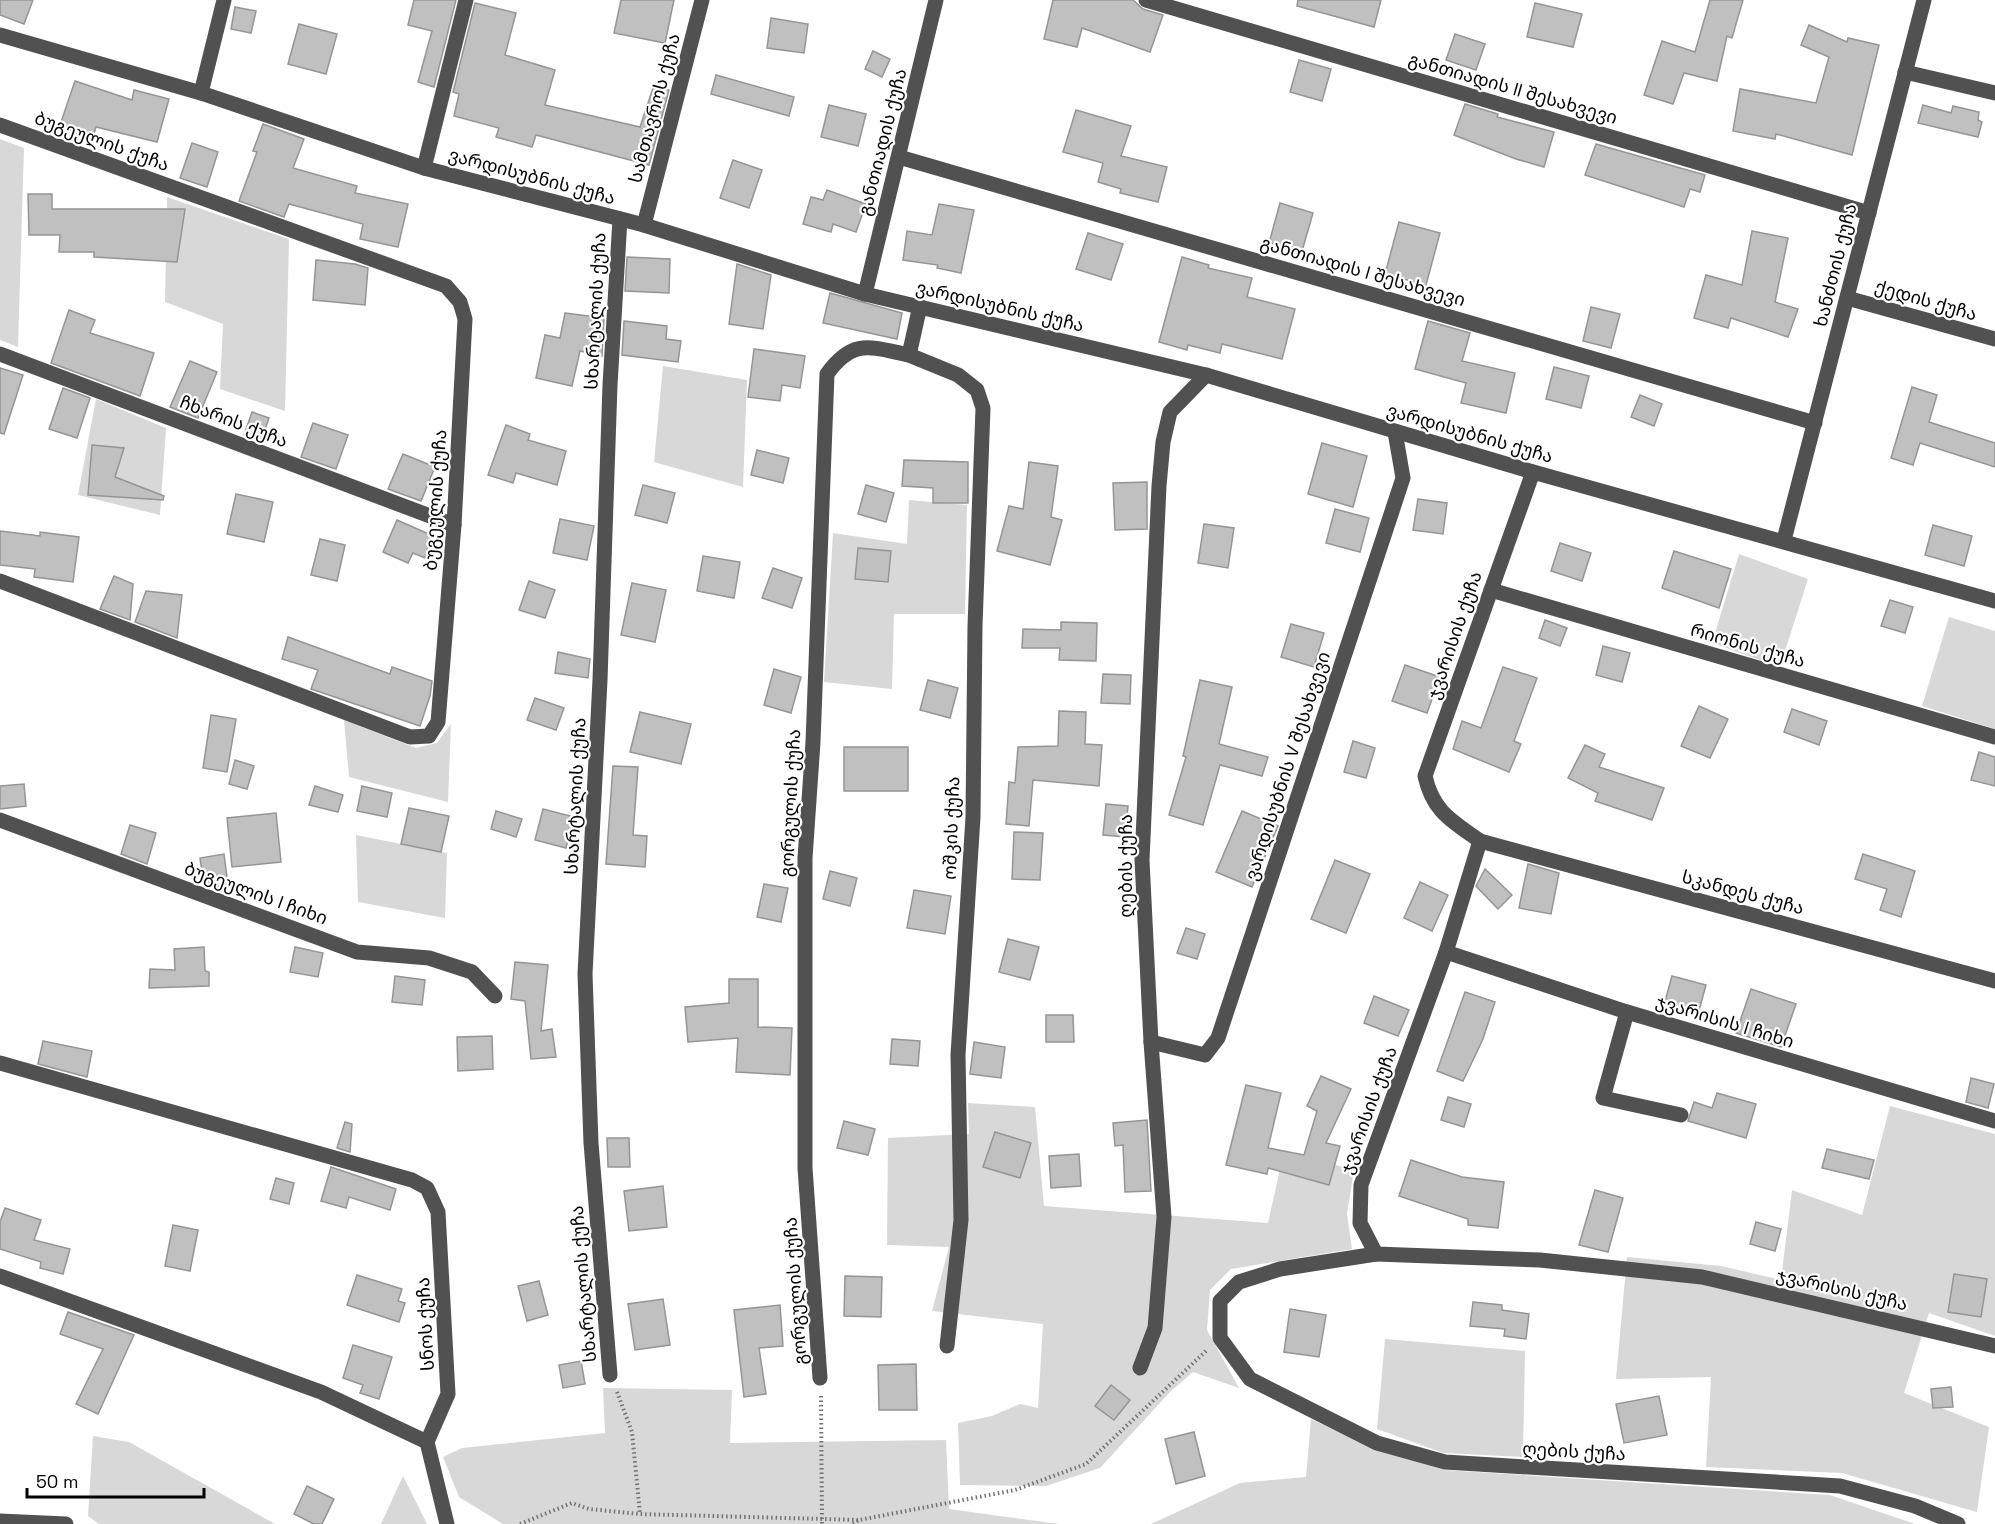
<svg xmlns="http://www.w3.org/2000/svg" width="1995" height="1524" font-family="'Space Grotesk','Noto Sans Georgian',sans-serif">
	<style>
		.green { fill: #d8d8d8 }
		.building { fill: #c0c0c0; stroke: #959595; stroke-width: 1.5 }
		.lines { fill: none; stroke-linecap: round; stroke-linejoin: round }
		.path { stroke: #737373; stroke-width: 4; stroke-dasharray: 1.5 3; stroke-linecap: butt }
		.minor { stroke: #515151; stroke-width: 15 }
		.labels { text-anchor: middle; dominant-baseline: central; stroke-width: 4.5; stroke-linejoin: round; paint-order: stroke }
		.street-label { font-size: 18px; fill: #000; stroke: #fff }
	</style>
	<rect width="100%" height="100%" fill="#fff"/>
	<g class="green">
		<path d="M0 139 24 148 18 347 0 340Z"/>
		<path d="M167 197 289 239 285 411 220 389 223 324 165 302Z"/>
		<path d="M663 366 747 380 743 487 654 462Z"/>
		<path d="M96 399 166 428 160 515 78 495Z"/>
		<path d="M909 500 967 505 965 614H894L892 689 824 682 833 533 907 544Z"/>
		<path d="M1739 554 1808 579 1780 667 1712 643Z"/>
		<path d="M1949 617 1995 631V729L1922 706Z"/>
		<path d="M344 720 416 748 437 743 451 724 448 802 349 777Z"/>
		<path d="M356 835 447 853 445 918 358 902Z"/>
		<path d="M968 1103 1035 1107 1044 1206 1268 1223 1284 1151 1354 1170 1347 1214 1352 1249 1231 1269 1210 1290 1207 1330 1239 1388 1193 1372 1170 1392 1100 1468 1046 1486 960 1485 958 1423 992 1416 1020 1404 1038 1408 1043 1324 932 1311 949 1247 887 1245 888 1138 969 1134Z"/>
		<path d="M1890 1106 1995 1134V1336L1929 1313 1904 1393 1989 1427 1977 1512 1842 1473 1706 1467 1711 1377 1616 1379 1627 1257 1721 1266 1781 1280 1792 1190 1862 1215Z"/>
		<path d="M1385 1339 1525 1351 1523 1457 1443 1453 1377 1429Z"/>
		<path d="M603 1388 732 1390 730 1443 946 1440 949 1509 1059 1524H503L459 1497 443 1457 462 1448 605 1433Z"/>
		<path d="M1311 1419 1369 1446 1444 1470 1830 1495 1915 1524H1151L1240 1483 1306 1477Z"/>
		<path d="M93 1436 129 1442 275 1524H99L88 1516Z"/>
		<path d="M403 1476 427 1524H381Z"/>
	</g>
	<g class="building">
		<path d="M0 0H33L24 24 0 15Z"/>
		<path d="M414 0H456L434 87 418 82 432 31 408 25Z"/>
		<path d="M621 0H674L665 43 614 33Z"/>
		<path d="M1053 0H1133L1143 9 1163 15 1150 52 1082 28 1077 47 1044 39Z"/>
		<path d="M1298 0H1381L1374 27 1297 6Z"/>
		<path d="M1710 0H1743L1732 38 1727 36 1717 81 1684 73 1673 104 1644 95 1662 41 1695 52Z"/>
		<path d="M475 3 516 13 505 55 555 70 545 105 640 127 654 85 669 90 649 165 536 135 532 147 496 137 499 128 454 116 459 94 453 92Z"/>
		<path d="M1535 3 1582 14 1573 47 1527 37Z"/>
		<path d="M235 7 256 11 251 33 231 29Z"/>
		<path d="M771 18 808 24 804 53 767 48Z"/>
		<path d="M299 24 337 34 326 74 288 64Z"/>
		<path d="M1809 25 1847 42 1848 38 1879 45 1852 155 1776 134 1775 139 1733 131 1740 89 1816 103 1829 57 1801 45Z"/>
		<path d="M1455 34 1485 44 1476 70 1446 60Z"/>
		<path d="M873 51 890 59 882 77 865 69Z"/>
		<path d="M1299 60 1331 69 1322 101 1290 92Z"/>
		<path d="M716 75 794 97 789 116 711 94Z"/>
		<path d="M75 81 132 100 134 90 169 99 157 142 96 127 92 140 59 128Z"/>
		<path d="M1465 104 1498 114 1497 117 1554 132 1544 167 1516 159 1454 135Z"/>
		<path d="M829 105 866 114 858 146 821 137Z"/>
		<path d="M1923 105 1951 113 1953 106 1979 112 1978 120 1982 122 1978 137 1918 123Z"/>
		<path d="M1076 110 1131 126 1121 156 1167 167 1158 202 1120 193 1121 189 1098 182 1103 163 1063 152Z"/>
		<path d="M263 124 304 139 293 168 357 186 355 193 408 204 398 247 360 239 363 224 289 204 284 217 239 201 257 152 253 151Z"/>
		<path d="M192 143 218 152 207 187 180 178Z"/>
		<path d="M1596 144 1705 175 1700 192 1690 189 1684 207 1585 175Z"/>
		<path d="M733 160 762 170 749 208 720 198Z"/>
		<path d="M827 190 866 204 856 232 833 224 831 232 803 224 811 197 823 200Z"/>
		<path d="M28 194H52V209H185L177 262 94 257V252H59L60 235H29Z"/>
		<path d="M1280 203 1313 213 1302 251 1269 243Z"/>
		<path d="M939 204 974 210 961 273 937 268 938 265 903 260 907 231 932 235Z"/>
		<path d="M1399 222 1440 233 1426 285 1385 274Z"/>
		<path d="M1752 231 1788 238 1775 302 1798 309 1788 337 1731 318 1728 328 1694 318 1706 275 1742 285Z"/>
		<path d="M1088 233 1123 244 1111 280 1076 269Z"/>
		<path d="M627 257 670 259 669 293 625 291Z"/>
		<path d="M1182 257 1209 265 1208 268 1252 278 1247 297 1295 309 1282 359 1222 344 1220 353 1188 345 1187 350 1159 342Z"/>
		<path d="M316 260 355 264 368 268 365 305 313 300Z"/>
		<path d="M737 264 771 275 763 329 729 324Z"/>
		<path d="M830 293 902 313 897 339 823 323Z"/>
		<path d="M1591 307 1620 314 1611 348 1583 341Z"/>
		<path d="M69 310 95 320 90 333 154 353 140 396 51 363Z"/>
		<path d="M565 313 604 318 602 356 580 351 572 386 536 378 545 335 560 338Z"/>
		<path d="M624 321 667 326 666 339 681 341 678 362 622 355Z"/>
		<path d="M1428 321 1470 333 1462 361 1515 373 1506 413 1461 403 1466 383 1415 369Z"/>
		<path d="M754 349 805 356 800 388 782 385 780 401 748 397Z"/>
		<path d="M190 361 217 372 198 418 170 407Z"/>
		<path d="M1554 367 1589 376 1581 408 1546 399Z"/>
		<path d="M0 368 23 375 4 434 0 433Z"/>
		<path d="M1912 387 1937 395 1929 422 1995 443V467L1920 443 1913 465 1891 458Z"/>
		<path d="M63 388 90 398 77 438 49 429Z"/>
		<path d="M1640 395 1662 404 1654 426 1631 417Z"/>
		<path d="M252 412 269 418 261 441 244 435Z"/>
		<path d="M313 423 348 435 336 469 301 457Z"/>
		<path d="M506 425 530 434 528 440 566 451 557 485 516 473 513 483 488 475Z"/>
		<path d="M1322 443 1367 456 1353 507 1308 494Z"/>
		<path d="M92 445 124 448 115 477 164 496 163 500 88 495Z"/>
		<path d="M757 450 789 458 783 483 751 475Z"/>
		<path d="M403 454 435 467 421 501 388 489Z"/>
		<path d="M904 460 968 462V503H933V488L902 486Z"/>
		<path d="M1029 462 1058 466 1051 517 1062 520 1050 565 997 551 1009 506 1023 509Z"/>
		<path d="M1147 482V529L1115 530 1113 483Z"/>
		<path d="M643 485 675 493 667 523 635 515Z"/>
		<path d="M866 485 894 493 886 522 858 514Z"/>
		<path d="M236 494 273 502 264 542 227 534Z"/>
		<path d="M1418 499 1447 503 1443 534 1413 530Z"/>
		<path d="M1335 509 1369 518 1360 552 1326 543Z"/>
		<path d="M560 519 594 526 587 560 553 553Z"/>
		<path d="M397 520 431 535 425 558 413 553 408 563 383 552Z"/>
		<path d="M1204 524 1234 528 1228 568 1198 563Z"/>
		<path d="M1933 525 1972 536 1964 566 1925 555Z"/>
		<path d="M0 531 40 536V532L79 537 73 582 34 577 35 569 0 565Z"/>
		<path d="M320 539 345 545 337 581 311 575Z"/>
		<path d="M1560 543 1591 553 1582 581 1551 571Z"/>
		<path d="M858 548 891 551 888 582 855 579Z"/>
		<path d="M1674 551 1731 569 1719 608 1662 588Z"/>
		<path d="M703 556 740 562 734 598 697 591Z"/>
		<path d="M773 568 802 578 792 608 762 598Z"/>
		<path d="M114 576 133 584 130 620 100 609Z"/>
		<path d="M529 581 555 590 545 618 519 610Z"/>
		<path d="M632 583 666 590 655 642 621 635Z"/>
		<path d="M146 591 182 595 177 638 135 622Z"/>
		<path d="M1890 600 1913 607 1905 633 1881 626Z"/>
		<path d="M1545 620 1567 628 1560 646 1539 638Z"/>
		<path d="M1061 622 1097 623 1096 661 1059 660 1060 648H1022L1023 629 1061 630Z"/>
		<path d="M1291 624 1324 633 1314 667 1281 657Z"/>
		<path d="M288 637 390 674 392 667 432 681 430 696 420 726 311 689 318 670 282 659Z"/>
		<path d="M1603 646 1630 653 1622 682 1596 675Z"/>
		<path d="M558 652 590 659 588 678 555 673Z"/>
		<path d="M1405 665 1440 677 1427 713 1392 701Z"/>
		<path d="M1503 667 1537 678 1514 741 1521 744 1509 772 1453 749 1462 721 1481 728Z"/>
		<path d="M774 669 801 677 791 713 764 705Z"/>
		<path d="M1103 674 1131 675 1130 704 1101 703Z"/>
		<path d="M928 680 958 688 950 718 920 710Z"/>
		<path d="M1200 680 1232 687 1219 744 1268 757 1262 776 1220 765 1203 825 1169 815 1186 757 1183 756Z"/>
		<path d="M535 698 564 708 556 730 527 720Z"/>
		<path d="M1699 706 1728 719 1710 758 1681 746Z"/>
		<path d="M1792 709 1827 721 1819 745 1784 732Z"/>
		<path d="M1059 711 1086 712 1085 744 1102 745 1099 786 1033 780 1029 826 1006 824 1009 782 1015 783 1018 747 1058 746Z"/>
		<path d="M640 712 691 724 681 764 630 752Z"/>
		<path d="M211 715 236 719 227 772 203 768Z"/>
		<path d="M1353 741 1375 748 1366 778 1344 772Z"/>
		<path d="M1585 745 1605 754 1599 767 1664 788 1652 820 1595 801 1598 793 1568 778Z"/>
		<rect x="844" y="747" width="64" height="44"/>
		<path d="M1979 752 1995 757V786L1971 780Z"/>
		<path d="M235 760 254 766 247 789 229 784Z"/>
		<path d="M613 766 638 767 633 835 647 836 645 867 606 864Z"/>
		<path d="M24 784 26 806 0 809V786Z"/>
		<path d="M315 786 343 795 338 812 309 805Z"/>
		<path d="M362 786 392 793 387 817 357 811Z"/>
		<path d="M1106 804 1128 806 1125 837 1103 835Z"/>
		<path d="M409 808 449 816 441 852 401 844Z"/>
		<path d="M543 809 574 817 566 848 535 840Z"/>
		<path d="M496 811 522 819 516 837 491 829Z"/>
		<path d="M1242 811 1278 826 1252 887 1216 872Z"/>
		<path d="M276 813 281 862 232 867 227 818Z"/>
		<path d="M130 825 156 833 147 864 121 854Z"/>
		<path d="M1014 832 1043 833 1040 880 1012 879Z"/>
		<path d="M224 854 228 885 210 887 204 885 200 858Z"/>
		<path d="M1863 854 1915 871 1901 917 1880 910 1887 889 1855 879Z"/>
		<path d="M1335 860 1370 874 1346 933 1311 919Z"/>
		<path d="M1528 864 1559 873 1551 914 1519 908Z"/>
		<path d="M1485 869 1512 895 1498 909 1476 886Z"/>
		<path d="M830 871 857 878 850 906 823 899Z"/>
		<path d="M1420 882 1448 895 1432 931 1404 918Z"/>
		<path d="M764 884 788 888 781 922 757 917Z"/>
		<path d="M914 890 951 896 945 934 907 928Z"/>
		<path d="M1186 928 1205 934 1197 959 1177 953Z"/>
		<path d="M1008 939 1039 947 1030 980 999 972Z"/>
		<path d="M204 947 205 971 209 972V986L149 988 150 969 175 970 174 949Z"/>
		<path d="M295 947 323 953 318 977 290 972Z"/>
		<path d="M515 962 548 965 541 1031 552 1029 556 1057 531 1059 525 1001 511 999Z"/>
		<path d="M395 976 425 980 422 1005 392 1002Z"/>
		<path d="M1672 976 1706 985 1698 1014 1664 1005Z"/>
		<path d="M729 979H758V1027L792 1028 790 1075 736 1072 738 1038 688 1042 685 1007 729 1003Z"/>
		<path d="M1751 989 1796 1004 1781 1047 1736 1033Z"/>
		<path d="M1465 992 1495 1002 1483 1039 1463 1081 1437 1071Z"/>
		<path d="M1374 996 1409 1010 1398 1036 1364 1023Z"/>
		<path d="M1046 1015H1073L1074 1042H1046Z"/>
		<path d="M492 1036 493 1069 458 1071 457 1037Z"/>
		<path d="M892 1039 920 1041 918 1066 890 1064Z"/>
		<path d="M43 1041 92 1051 87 1077 38 1064Z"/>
		<path d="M974 1042 1005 1047 1001 1078 970 1074Z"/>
		<path d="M1321 1076 1351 1089 1326 1143 1340 1146 1329 1185 1268 1168 1267 1174 1226 1165 1246 1085 1281 1093 1268 1148 1304 1155 1317 1111 1307 1106Z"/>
		<path d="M1971 1078 1994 1084 1988 1108 1966 1102Z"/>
		<path d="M1717 1093 1756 1104 1746 1138 1688 1121 1694 1102 1712 1108Z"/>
		<path d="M1448 1097 1471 1104 1464 1127 1441 1120Z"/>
		<path d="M1147 1120 1151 1191 1125 1192 1123 1145 1115 1146 1113 1123Z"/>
		<path d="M844 1121 875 1129 868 1155 837 1148Z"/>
		<path d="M345 1122 352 1124 350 1152 337 1148Z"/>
		<path d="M995 1132 1031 1143 1020 1178 983 1167Z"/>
		<path d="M607 1138H629L630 1167H608Z"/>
		<path d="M1827 1149 1874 1160 1869 1179 1822 1168Z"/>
		<path d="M1079 1154 1081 1186 1051 1188 1049 1156Z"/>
		<path d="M1411 1160 1462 1177 1504 1182 1498 1228 1468 1225V1219L1399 1196Z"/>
		<path d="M331 1167 396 1189 390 1210 349 1197 346 1208 321 1201Z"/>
		<path d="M276 1178 294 1183 289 1204 270 1199Z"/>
		<path d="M663 1186 667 1227 629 1231 624 1191Z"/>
		<path d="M1595 1190 1623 1198 1608 1252 1579 1245Z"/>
		<path d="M5 1208 41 1220 34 1240 70 1249 63 1274 40 1268 41 1262 0 1249V1222Z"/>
		<path d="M1756 1222 1781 1229 1775 1251 1750 1244Z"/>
		<path d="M173 1225 198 1230 190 1271 165 1266Z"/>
		<path d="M1954 1274 1987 1279 1981 1317 1948 1312Z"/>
		<path d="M357 1275 402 1289 398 1301 405 1303 399 1322 347 1305Z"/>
		<path d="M845 1276 882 1277 881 1317 844 1316Z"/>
		<path d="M539 1281 548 1315 527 1321 518 1286Z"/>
		<path d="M663 1299 670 1345 635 1350 628 1304Z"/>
		<path d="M1473 1302 1502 1305V1310L1529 1314 1526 1339 1504 1336 1505 1329 1470 1326Z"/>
		<path d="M780 1305 783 1346 759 1348 766 1394 744 1397 734 1310Z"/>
		<path d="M1290 1309 1326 1315 1319 1357 1284 1352Z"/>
		<path d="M68 1312 134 1335 98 1414 76 1404 103 1349 60 1334Z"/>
		<path d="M353 1345 392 1357 379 1399 360 1393 363 1385 343 1378Z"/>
		<path d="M581 1361 585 1384 563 1388 559 1365Z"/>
		<path d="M916 1364 917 1410H879L878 1365Z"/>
		<path d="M1111 1385 1130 1400 1114 1420 1095 1406Z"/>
		<path d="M1951 1387 1953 1407 1933 1408 1931 1389Z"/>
		<path d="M1659 1396 1667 1435 1624 1443 1616 1404Z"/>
		<path d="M1194 1432 1205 1476 1176 1484 1165 1439Z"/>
		<path d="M307 1486 334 1499 322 1524H314L294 1514Z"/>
	</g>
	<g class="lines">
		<g class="path">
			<path d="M617 1392 632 1432 640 1514"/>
			<path d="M821 1396 822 1524"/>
			<path d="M520 1524 572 1503 589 1509 640 1514 859 1520"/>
			<path d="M853 1524 859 1520 1015 1490 1086 1464 1206 1351"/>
		</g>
		<g class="minor">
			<path d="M1146 0 1869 213"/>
			<path d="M0 35 201 93 424 168 644 225 865 294 1206 375 1533 472 1995 601"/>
			<path d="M1905 72 1995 93"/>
			<path d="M201 93 224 0"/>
			<path d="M0 125 446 286 460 302 465 319 454 525 438 722 429 736 410 737 0 581"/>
			<path d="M899 157 1815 423"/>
			<path d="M424 168 466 0"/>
			<path d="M644 225 702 0"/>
			<path d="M865 294 936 0"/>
			<path d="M1847 298 1995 339"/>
			<path d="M0 354 454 525"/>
			<path d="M909 355 958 375 977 390 983 408 975 626 973 817 958 1055 961 1220 947 1346"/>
			<path d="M1533 472 1425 776C1433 812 1452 821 1480 841L1446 952 1361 1185 1360 1223 1376 1254 1540 1260 1702 1277 1995 1346"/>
			<path d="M1784 540 1924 0"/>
			<path d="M1491 590 1995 737"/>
			<path d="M0 820 357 952 429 958 472 972 495 996"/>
			<path d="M1480 841 1995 981"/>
			<path d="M1446 952 1627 1012 1995 1121"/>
			<path d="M1627 1012 1603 1098 1681 1115"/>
			<path d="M1151 1042 1205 1055 1218 1038 1403 478 1395 432"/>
			<path d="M0 1063 412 1180 427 1188 438 1212 448 1394 427 1442 321 1392 0 1276"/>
			<path d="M1376 1254 1280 1269 1239 1282 1220 1301V1338L1250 1379 1377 1443 1445 1462 1840 1486 1915 1506 1958 1524"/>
			<path d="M1140 1368 1155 1328 1164 1217 1151 1042 1142 860 1159 486 1163 442 1170 412 1206 375"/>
			<path d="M610 1375 591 1143 585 974 600 680 610 385 620 219"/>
			<path d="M820 1378 805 1168V858L813 742 827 374C853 338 870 347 909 355L920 306"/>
			<path d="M427 1442 447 1524"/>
			<path d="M0 1521 66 1524"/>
		</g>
	</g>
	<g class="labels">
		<g class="street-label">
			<text transform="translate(1513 88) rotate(16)">განთიადის II შესახვევი</text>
			<text transform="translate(654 108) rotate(-75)">სამთავროს ქუჩა</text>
			<text transform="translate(102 141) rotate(20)">ბუგეულის ქუჩა</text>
			<text transform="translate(882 142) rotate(-76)">განთიადის ქუჩა</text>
			<text transform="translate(532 176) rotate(15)">ვარდისუბნის ქუჩა</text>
			<text transform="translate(1835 265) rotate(-76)">ხანძთის ქუჩა</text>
			<text transform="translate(1363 271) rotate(16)">განთიადის I შესახვევი</text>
			<text transform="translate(1926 300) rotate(16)">ქედის ქუჩა</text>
			<text transform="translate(1000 306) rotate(13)">ვარდისუბნის ქუჩა</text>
			<text transform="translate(595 311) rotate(-87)">სხარტალის ქუჩა</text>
			<text transform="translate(234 421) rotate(21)">ჩხარის ქუჩა</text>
			<text transform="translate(1470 433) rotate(16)">ვარდისუბნის ქუჩა</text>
			<text transform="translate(435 500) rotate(-86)">ბუგეულის ქუჩა</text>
			<text transform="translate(1454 635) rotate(-71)">ჯვარისის ქუჩა</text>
			<text transform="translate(1748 645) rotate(16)">რიონის ქუჩა</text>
			<text transform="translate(1287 766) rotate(-72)">ვარდისუბნის V შესახვევი</text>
			<text transform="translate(575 796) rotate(-87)">სხარტალის ქუჩა</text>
			<text transform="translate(790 803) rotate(-87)">გორგულის ქუჩა</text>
			<text transform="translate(951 828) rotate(-88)">ოშკის ქუჩა</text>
			<text transform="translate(1125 866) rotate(-90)">ღების ქუჩა</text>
			<text transform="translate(1743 892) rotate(15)">სკანდეს ქუჩა</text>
			<text transform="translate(256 893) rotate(20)">ბუგეულის I ჩიხი</text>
			<text transform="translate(1725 1021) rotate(17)">ჯვარისის I ჩიხი</text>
			<text transform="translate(1368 1110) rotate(-70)">ჯვარისის ქუჩა</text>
			<text transform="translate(583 1284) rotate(-95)">სხარტალის ქუჩა</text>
			<text transform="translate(1842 1289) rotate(13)">ჯვარისის ქუჩა</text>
			<text transform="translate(795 1291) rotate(-94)">გორგულის ქუჩა</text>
			<text transform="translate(425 1324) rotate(-93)">სნოს ქუჩა</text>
			<text transform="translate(1574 1451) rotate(3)">ღების ქუჩა</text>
		</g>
	</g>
	<path d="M27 1488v9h177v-9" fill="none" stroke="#000000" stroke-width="3"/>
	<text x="36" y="1488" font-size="18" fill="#000000" stroke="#ffffff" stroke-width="4.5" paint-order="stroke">50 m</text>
</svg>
